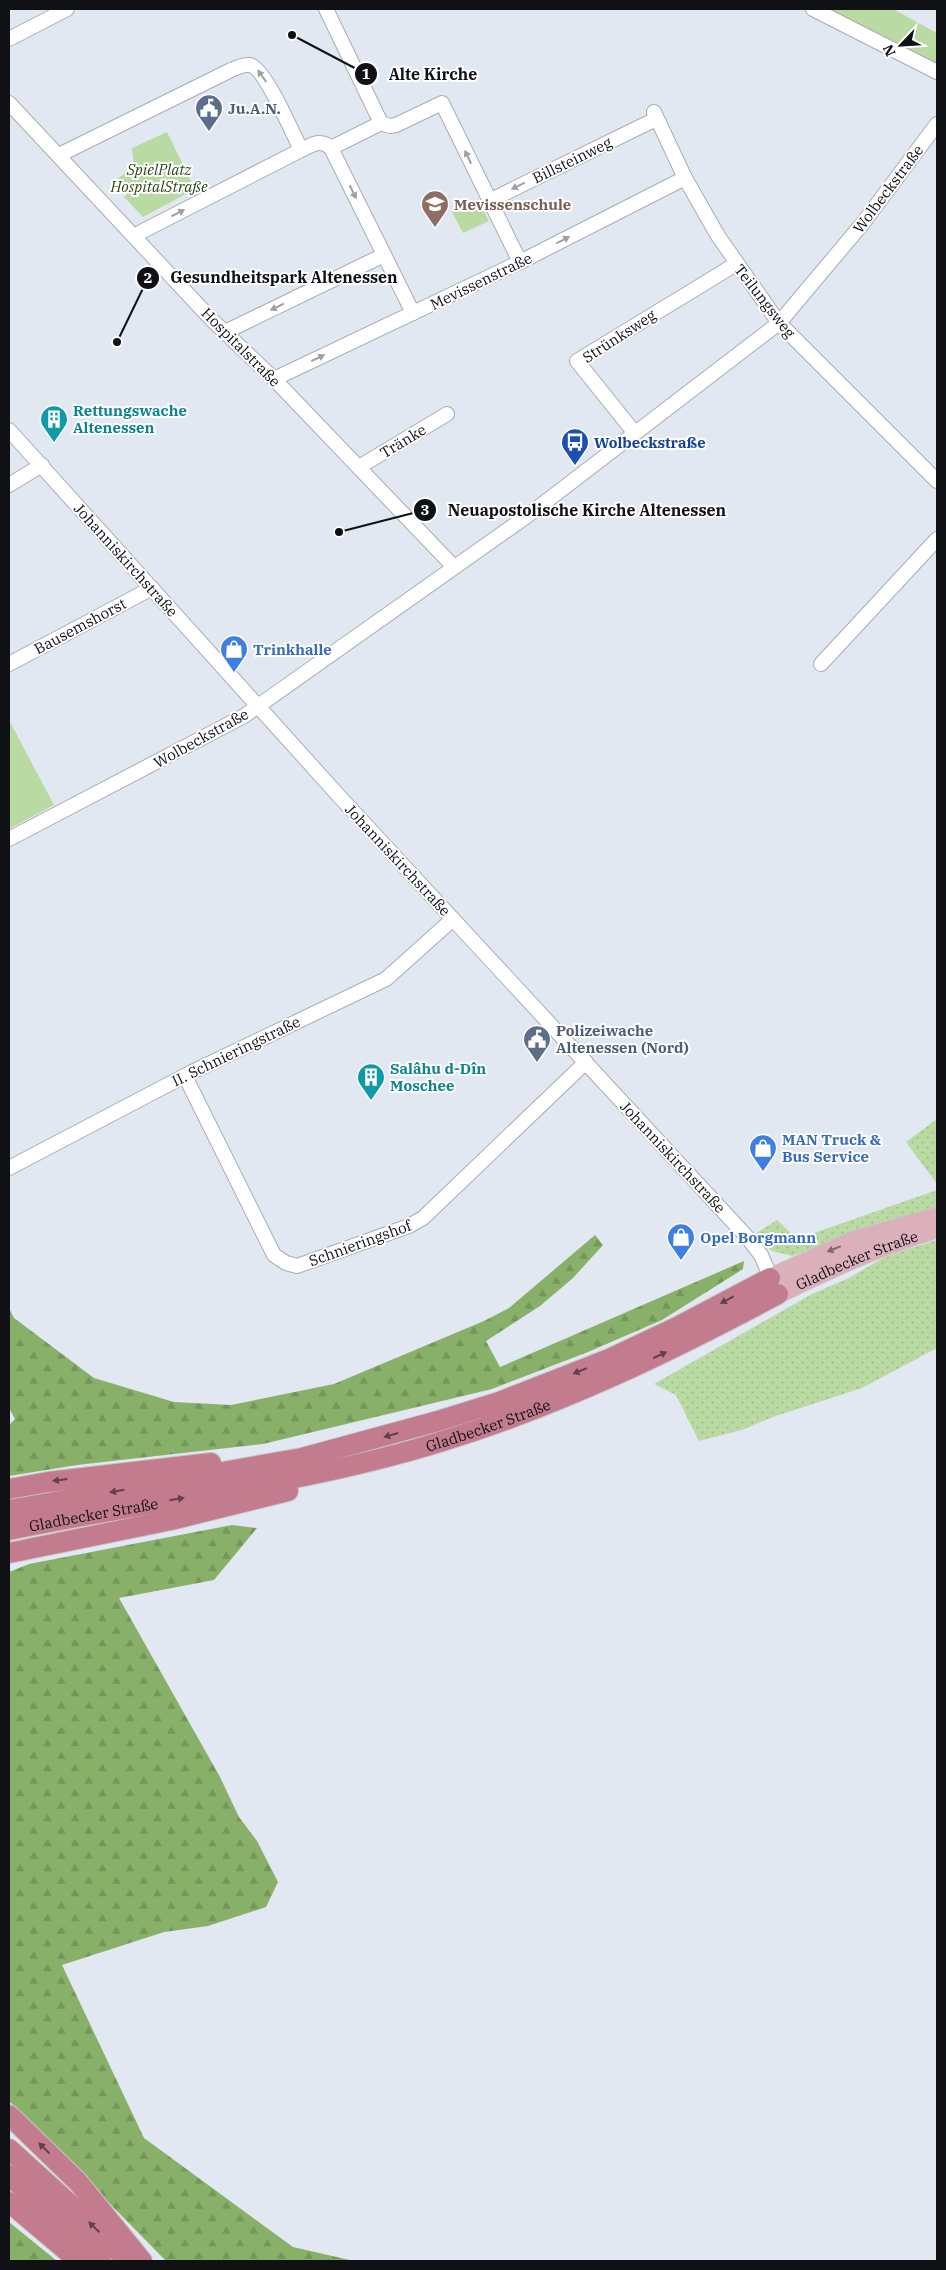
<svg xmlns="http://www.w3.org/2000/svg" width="946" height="2270" font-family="'IBM Plex Serif',serif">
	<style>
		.grass { fill: url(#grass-dots) }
		.forest { fill: url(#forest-firs) }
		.park { fill: #badaa3 }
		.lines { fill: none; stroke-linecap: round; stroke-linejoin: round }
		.minor-casing { stroke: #a7acb6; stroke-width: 16 }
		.major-casing { stroke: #c6c6c7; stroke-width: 20 }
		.highway-casing { stroke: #c6c6c7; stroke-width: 22 }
		.minor { stroke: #fff; stroke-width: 14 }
		.major { stroke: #dbb0bb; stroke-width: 18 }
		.highway { stroke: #c37b8e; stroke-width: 20 }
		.oneway { fill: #9fa0a1 }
		.oneway2 { fill: #806870 }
		.oneway3 { fill: #61414b }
		.labels { text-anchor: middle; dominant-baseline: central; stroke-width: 4; stroke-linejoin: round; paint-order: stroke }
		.service-label { font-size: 15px; font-weight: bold; fill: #4e5e75; stroke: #fff; text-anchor: start }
		.street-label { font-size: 15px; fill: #101115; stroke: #fff }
		.park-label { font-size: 15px; font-style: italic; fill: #2c4714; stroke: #fff }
		.education-label { font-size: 15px; font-weight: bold; fill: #785e54; stroke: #fff; text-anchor: start }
		.culture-label { font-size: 15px; font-weight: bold; fill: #0d838f; stroke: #fff; text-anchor: start }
		.transit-label { font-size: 15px; font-weight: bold; fill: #164399; stroke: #fff; text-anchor: start }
		.shop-label { font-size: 15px; font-weight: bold; fill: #366cbe; stroke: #fff; text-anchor: start }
		.leader { fill: none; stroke: #101115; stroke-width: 2 }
		.callout-dot { fill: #101115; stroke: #fff; stroke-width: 2 }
		.mark-label { font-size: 15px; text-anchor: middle; font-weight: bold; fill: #fff }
		.callout-label { font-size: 16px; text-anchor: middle; font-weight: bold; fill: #101115; stroke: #fff; stroke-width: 4; stroke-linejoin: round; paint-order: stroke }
	</style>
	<defs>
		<pattern id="grass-dots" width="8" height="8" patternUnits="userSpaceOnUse" patternTransform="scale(1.25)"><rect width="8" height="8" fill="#badaa3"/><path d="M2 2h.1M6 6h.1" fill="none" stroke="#9fba8b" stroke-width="1.8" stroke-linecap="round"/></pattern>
		<pattern id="forest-firs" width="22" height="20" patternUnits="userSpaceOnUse" patternTransform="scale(1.25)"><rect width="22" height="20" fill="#88b069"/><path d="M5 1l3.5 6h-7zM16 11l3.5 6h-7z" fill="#74965a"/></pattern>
	</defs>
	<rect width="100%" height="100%" fill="#e2e8f2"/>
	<g class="grass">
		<path d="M937 1119V1184L906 1142Z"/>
		<path d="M937 1190V1210L837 1239 793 1256 772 1251 755 1234 777 1220 797 1239Z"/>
		<path d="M937 1240V1348L862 1388 773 1417 742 1430 699 1441 676 1395 654 1384 812 1294 849 1278 881 1259 898 1252Z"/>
	</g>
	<g class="forest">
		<path d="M595 1235 603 1245 573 1278 540 1306 486 1341 500 1367 744 1261 743 1269 662 1320 588 1352 492 1389 263 1444 77 1465 9 1476V1425L15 1419 9 1408V1308L14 1318 94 1378 174 1402 231 1405 334 1384 484 1321 509 1308Z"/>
		<path d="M232 1525 257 1528 214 1580 119 1598 220 1777 239 1817 257 1841 278 1882 266 1907 208 1926 164 1932 62 1965 144 2138 293 2247 354 2261H166L9 2101V1572L29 1564Z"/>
		<path d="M9 2222 57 2261H9Z"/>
	</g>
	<g class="park">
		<path d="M817 9H893L937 33V71Z"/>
		<path d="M167 132 195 189 143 217 124 197 129 192 117 179 134 167 132 148Z"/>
		<path d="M478 199 489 221 463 233 452 212Z"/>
		<path d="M9 720 54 805 9 829Z"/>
	</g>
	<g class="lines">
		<g class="minor-casing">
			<g id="minor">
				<path d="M326 9 381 123"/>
				<path d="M813 9 937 72"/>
				<path d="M9 39 67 9"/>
				<path d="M9 103 213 321 274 379 454 567"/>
				<path d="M654 112 685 178 718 236 779 323 937 481"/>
				<path d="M331 148 413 313"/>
				<path d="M59 155 231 70C237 68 243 64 250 65 265 68 293 134 301 150"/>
				<path d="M489 201 656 119"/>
				<path d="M135 237 141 232 301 150C312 145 320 138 331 148L381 123 390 126 396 125 442 103 520 262"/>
				<path d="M225 332 384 255"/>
				<path d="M274 379 520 262 685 178"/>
				<path d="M9 430 339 796 747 1237 761 1255 774 1285"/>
				<path d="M634 432 577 361 736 264"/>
				<path d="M359 467 447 414"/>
				<path d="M9 485 42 465"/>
				<path d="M9 664 152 588"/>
				<path d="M821 664 937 539"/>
				<path d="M9 839 244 716 527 516 779 323 863 223 937 124"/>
				<path d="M185 1076 274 1255 286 1263 297 1266 409 1226 423 1218 586 1062"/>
				<path d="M9 1168 192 1072 386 979 453 919"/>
			</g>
		</g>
		<g class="major-casing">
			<g id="major">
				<path d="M770 1278 855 1240 937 1217"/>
				<path id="s1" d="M778 1294C828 1270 876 1247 930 1231"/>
			</g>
		</g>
		<g class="highway-casing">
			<g id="highway">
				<path d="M9 1489 48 1482 211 1463"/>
				<path d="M9 1510 302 1458 438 1421 499 1402 609 1359 677 1327 770 1278"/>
				<path id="s2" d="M9 1530C153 1500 302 1485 443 1441 560 1405 670 1352 778 1294"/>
				<path d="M9 1553 171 1520 288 1491"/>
				<path d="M9 2115 78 2182 142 2261"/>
				<path d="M9 2149 74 2208 122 2255"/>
				<path d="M9 2175 61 2222 101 2261"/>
				<path d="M9 2202 79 2261"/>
			</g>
		</g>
		<use href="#minor" class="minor"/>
		<use href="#major" class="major"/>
		<use href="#highway" class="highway"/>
	</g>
	<defs><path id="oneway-solid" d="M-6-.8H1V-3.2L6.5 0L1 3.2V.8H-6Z" transform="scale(1.25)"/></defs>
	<g class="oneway">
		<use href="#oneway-solid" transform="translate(262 76) rotate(-126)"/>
		<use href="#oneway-solid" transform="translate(468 157) rotate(-115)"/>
		<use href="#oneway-solid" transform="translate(518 186) rotate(154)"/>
		<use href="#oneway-solid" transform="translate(353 192) rotate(64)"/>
		<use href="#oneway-solid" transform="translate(178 213) rotate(-27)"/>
		<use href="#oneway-solid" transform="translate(563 240) rotate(-27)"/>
		<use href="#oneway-solid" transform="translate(277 307) rotate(154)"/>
		<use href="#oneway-solid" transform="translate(318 358) rotate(-25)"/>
	</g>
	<use class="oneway2" href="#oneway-solid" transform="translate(834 1249) rotate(158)"/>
	<g class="oneway3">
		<use href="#oneway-solid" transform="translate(727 1300) rotate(152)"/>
		<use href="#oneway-solid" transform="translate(660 1355) rotate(-25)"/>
		<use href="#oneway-solid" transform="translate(580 1371) rotate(158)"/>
		<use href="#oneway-solid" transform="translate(391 1435) rotate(164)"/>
		<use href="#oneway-solid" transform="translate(60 1480) rotate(173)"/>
		<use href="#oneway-solid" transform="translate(117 1491) rotate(170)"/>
		<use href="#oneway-solid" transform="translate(177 1499) rotate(-9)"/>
		<use href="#oneway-solid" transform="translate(44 2148) rotate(-136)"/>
		<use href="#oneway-solid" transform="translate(94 2227) rotate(-136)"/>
	</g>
	<defs>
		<g id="civic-pin" transform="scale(1.4375)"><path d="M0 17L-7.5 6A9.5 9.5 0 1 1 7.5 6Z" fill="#5c6f8a" stroke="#fff"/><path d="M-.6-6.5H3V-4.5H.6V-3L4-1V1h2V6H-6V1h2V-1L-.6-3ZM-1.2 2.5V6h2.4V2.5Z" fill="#fff"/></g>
		<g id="school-pin" transform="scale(1.4375)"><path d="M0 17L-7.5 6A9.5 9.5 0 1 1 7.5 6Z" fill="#8d6e63" stroke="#fff"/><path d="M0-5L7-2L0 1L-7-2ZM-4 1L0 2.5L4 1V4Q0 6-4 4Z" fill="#fff"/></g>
		<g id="building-pin" transform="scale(1.4375)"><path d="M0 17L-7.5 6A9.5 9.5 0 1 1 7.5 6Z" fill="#0f9aa8" stroke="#fff"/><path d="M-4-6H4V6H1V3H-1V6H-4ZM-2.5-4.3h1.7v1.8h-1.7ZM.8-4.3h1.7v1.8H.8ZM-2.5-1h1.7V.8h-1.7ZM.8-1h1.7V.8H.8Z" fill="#fff"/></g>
		<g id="bus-pin" transform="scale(1.4375)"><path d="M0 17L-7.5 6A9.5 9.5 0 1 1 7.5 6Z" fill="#1a4fb4" stroke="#fff"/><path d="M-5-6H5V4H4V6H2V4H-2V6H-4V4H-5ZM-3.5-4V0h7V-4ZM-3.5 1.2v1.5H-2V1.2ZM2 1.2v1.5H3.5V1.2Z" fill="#fff"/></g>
		<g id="shop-pin" transform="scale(1.4375)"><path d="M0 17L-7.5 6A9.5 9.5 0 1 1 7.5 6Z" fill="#3f7fe0" stroke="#fff"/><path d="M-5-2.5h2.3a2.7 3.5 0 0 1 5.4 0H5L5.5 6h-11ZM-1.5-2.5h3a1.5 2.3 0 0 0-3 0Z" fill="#fff"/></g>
	</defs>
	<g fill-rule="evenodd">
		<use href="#civic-pin" x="209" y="108"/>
		<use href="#school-pin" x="435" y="204"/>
		<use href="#building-pin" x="54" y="419"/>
		<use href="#bus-pin" x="575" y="442"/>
		<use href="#shop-pin" x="234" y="649"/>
		<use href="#civic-pin" x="537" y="1039"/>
		<use href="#building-pin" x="371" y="1077"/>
		<use href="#shop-pin" x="763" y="1148"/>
		<use href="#shop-pin" x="681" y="1237"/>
	</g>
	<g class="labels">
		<g class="service-label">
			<text x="228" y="108">Ju.A.N.</text>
			<text x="556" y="1030">Polizeiwache<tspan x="556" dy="17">Altenessen (Nord)</tspan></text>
		</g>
		<g class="street-label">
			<text transform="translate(572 160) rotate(-26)">Billsteinweg</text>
			<text transform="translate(888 189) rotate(-53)">Wolbeckstraße</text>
			<text transform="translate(481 281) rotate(-26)">Mevissenstraße</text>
			<text transform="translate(765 301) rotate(52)">Teilungsweg</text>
			<text transform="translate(619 336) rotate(-33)">Strünksweg</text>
			<text transform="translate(241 347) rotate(45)">Hospitalstraße</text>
			<text transform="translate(403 441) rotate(-31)">Tränke</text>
			<text transform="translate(126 560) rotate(48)">Johanniskirchstraße</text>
			<text transform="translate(80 626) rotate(-28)">Bausemshorst</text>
			<text transform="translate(201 738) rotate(-29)">Wolbeckstraße</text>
			<text transform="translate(398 860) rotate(47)">Johanniskirchstraße</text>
			<text transform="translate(236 1051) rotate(-26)">II. Schnieringstraße</text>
			<text transform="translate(673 1157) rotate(47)">Johanniskirchstraße</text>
			<text transform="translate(360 1243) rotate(-20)">Schnieringshof</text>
			<text stroke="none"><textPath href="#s1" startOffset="86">Gladbecker Straße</textPath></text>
			<text stroke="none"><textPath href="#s2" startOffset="491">Gladbecker Straße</textPath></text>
			<text stroke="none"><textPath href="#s2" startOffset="86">Gladbecker Straße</textPath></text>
		</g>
		<g class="park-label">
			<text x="159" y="169">SpielPlatz<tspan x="159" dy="17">HospitalStraße</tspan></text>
		</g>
		<g class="education-label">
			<text x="454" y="204">Mevissenschule</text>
		</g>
		<g class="culture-label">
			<text x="73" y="410">Rettungswache<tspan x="73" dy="17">Altenessen</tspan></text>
			<text x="390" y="1068">Salâhu d-Dîn<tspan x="390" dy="17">Moschee</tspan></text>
		</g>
		<g class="transit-label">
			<text x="594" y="442">Wolbeckstraße</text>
		</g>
		<g class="shop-label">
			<text x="253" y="649">Trinkhalle</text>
			<text x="782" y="1139">MAN Truck &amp;<tspan x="782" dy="17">Bus Service</tspan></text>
			<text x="700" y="1237">Opel Borgmann</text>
		</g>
	</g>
	<path class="leader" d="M292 35L366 74M117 342L148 278M339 532L425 510"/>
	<g class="callout-dot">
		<circle cx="292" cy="35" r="5"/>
		<circle cx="117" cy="342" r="5"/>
		<circle cx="339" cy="532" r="5"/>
		<circle cx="366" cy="74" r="12"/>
		<circle cx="148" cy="278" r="12"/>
		<circle cx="425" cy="510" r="12"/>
	</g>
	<g class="mark-label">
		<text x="366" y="79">1</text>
		<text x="148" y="283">2</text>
		<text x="425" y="515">3</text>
	</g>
	<g class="callout-label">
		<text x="433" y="80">Alte Kirche</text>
		<text x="284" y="283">Gesundheitspark Altenessen</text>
		<text x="587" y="516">Neuapostolische Kirche Altenessen</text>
	</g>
	<rect width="946" height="2270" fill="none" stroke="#101115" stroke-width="20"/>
	<g transform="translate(901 45) rotate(245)" stroke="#ffffff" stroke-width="4" paint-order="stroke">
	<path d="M0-4L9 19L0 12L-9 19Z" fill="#101115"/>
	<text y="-8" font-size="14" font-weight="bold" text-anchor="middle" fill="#101115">N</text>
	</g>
</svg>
